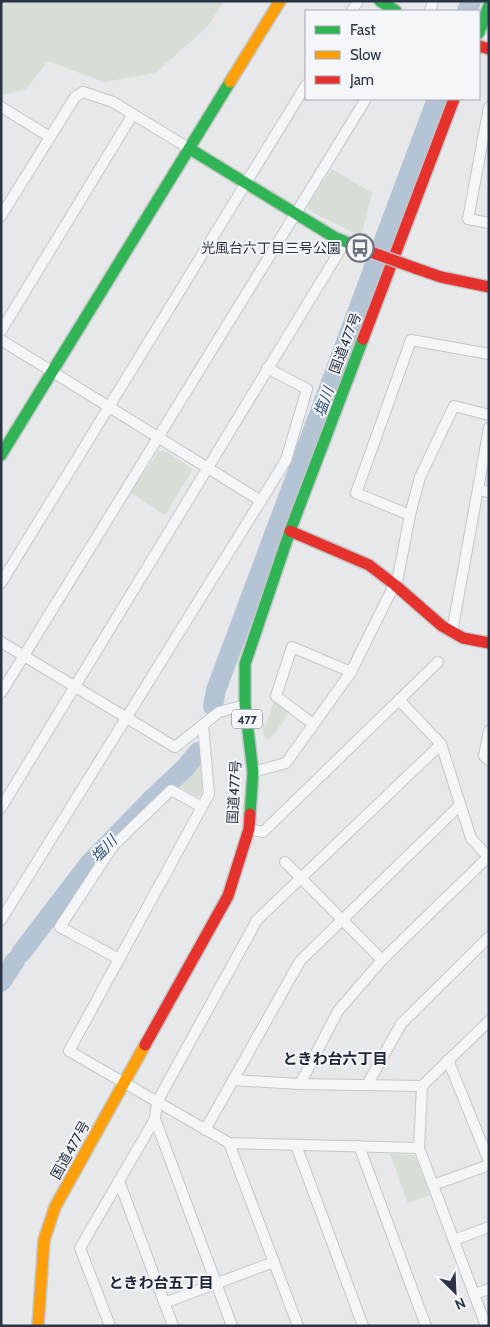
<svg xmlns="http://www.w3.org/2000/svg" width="490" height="1327" font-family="Cabin,'Noto Sans JP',sans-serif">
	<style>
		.green { fill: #d6ded6 }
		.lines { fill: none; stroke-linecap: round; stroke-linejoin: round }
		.river { stroke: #b4c4d5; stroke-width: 20 }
		.street-casing { stroke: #c4c6c8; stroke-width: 12 }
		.fast-casing { stroke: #c4c6c8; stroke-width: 14 }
		.slow-casing { stroke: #c4c6c8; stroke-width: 14 }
		.jam-casing { stroke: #c4c6c8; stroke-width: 14 }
		.street { stroke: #f5f6f7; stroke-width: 10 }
		.fast { stroke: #30b455; stroke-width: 11 }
		.slow { stroke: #ff9f0a; stroke-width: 11 }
		.jam { stroke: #e5322d; stroke-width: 11 }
		.jam-bridge-casing { stroke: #c4c6c8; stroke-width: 14; stroke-linecap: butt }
		.jam-bridge { stroke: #e5322d; stroke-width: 11 }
		.labels { text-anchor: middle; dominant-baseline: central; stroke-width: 4; stroke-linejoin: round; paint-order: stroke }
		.shield { fill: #f4f6f9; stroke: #676e7b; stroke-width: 1 }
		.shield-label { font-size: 12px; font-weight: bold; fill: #2b3445 }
		.poi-label { font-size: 14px; fill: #2b3445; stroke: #f4f6f9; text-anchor: end }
		.street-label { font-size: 14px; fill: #2b3445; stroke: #f4f6f9 }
		.water-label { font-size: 15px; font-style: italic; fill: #34527a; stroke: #f4f6f9 }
		.neighbourhood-label { font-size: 15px; font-weight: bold; fill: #1d2536; stroke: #f4f6f9 }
	</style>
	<rect width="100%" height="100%" fill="#e6e8ea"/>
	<g class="green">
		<path d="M1 1H224L207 27 155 73 104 82 48 61 26 89 1 95Z"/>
		<path d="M332 169 372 193 361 236 312 212 307 206Z"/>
		<path d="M163 450 193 469 165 515 131 493 158 452Z"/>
		<path d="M274 701 290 712 271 738 265 739 262 725 266 724Z"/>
		<path d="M202 754V795L197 797 171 782 198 755Z"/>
		<path d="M390 1154 413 1155 416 1158 430 1195 408 1203Z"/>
	</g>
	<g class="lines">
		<g class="river">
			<path d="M467 11 471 1"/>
			<path d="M213 706 216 690 437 99"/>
			<path d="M21 953 89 864 153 798 185 768 198 752"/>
			<path d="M1 982 15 961"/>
		</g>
		<g class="street-casing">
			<g id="street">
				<path d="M352 11 358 1"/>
				<path d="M430 11 433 1"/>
				<path d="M1 107 50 137"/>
				<path d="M489 107 468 219 489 223"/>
				<path d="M1 216 75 97 83 92 113 102 190 149"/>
				<path d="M1 331 133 114"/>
				<path d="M1 340 261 501"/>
				<path d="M478 490 489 492"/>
				<path d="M410 515 356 493 411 340 489 354"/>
				<path d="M1 583 306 85"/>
				<path d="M452 632 489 428"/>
				<path d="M1 642 175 747 219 712 245 705"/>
				<path d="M1 693 366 99"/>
				<path d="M399 700 438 662"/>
				<path d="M313 724 276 696 292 647 351 672"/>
				<path d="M203 725 209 794 69 1051 229 1143 419 1148"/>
				<path d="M489 731 484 756 489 760"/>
				<path d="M253 772 286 763 351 672 398 577 410 515 420 477 454 406 489 415"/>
				<path d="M1 808 345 242"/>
				<path d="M249 829 263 832 399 700 441 744 471 838 489 858"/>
				<path d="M285 862 382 960 488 857"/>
				<path d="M1 920 286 460 307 389 267 368"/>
				<path d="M119 959 60 927 113 846 171 790 202 807"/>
				<path d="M448 1060 489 1161"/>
				<path d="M233 1080 300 1084 422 1086"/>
				<path d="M300 1084 338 1011 382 960"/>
				<path d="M367 1085 401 1024 489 937"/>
				<path d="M155 1119 232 1326"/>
				<path d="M205 1130 300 961 459 806"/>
				<path d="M229 1143 298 1326"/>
				<path d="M296 1145 363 1326"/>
				<path d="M359 1146 426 1326"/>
				<path d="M119 1181 173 1326"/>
				<path d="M433 1185 489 1165"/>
				<path d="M454 1240 489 1227"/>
				<path d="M474 1294 489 1289"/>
				<path d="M164 1303 274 1262"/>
				<path d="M110 1326 80 1248 155 1119 157 1102 257 920 441 744"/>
				<path d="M486 1326 419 1148 422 1086 489 1021"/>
			</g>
		</g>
		<g class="fast-casing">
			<g id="fast">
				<path d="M380 1 396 11"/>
				<path d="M479 33 489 5"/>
				<path d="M190 149 334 237 368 251"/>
				<path d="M1 455 230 82"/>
				<path d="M250 814 253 772 245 705V664L290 531 363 339"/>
			</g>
		</g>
		<g class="slow-casing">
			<g id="slow">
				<path d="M230 82 280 1"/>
				<path d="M38 1326 44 1240 55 1207 145 1045"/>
			</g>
		</g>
		<g class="jam-casing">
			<g id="jam">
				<path d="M479 46 489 49"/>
				<path d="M415 268 441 277 489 287"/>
				<path d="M363 339 454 99"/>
				<path d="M290 531 369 565 395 585 442 626 463 638 489 643"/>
				<path d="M145 1045 228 896 249 829 250 814"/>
			</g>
		</g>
		<use href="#street" class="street"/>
		<use href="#fast" class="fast"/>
		<use href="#slow" class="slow"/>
		<use href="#jam" class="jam"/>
		<g class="jam-bridge-casing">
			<path id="jam-bridge" d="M368 251 415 268"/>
		</g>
		<use href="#jam-bridge" class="jam-bridge"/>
	</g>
	<defs>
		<g id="bus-ring" transform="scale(1.4375)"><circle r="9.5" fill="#f4f6f9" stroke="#6c737f" stroke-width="1.5"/><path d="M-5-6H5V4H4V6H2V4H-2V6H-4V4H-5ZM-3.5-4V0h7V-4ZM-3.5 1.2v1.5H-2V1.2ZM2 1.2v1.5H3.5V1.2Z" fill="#6c737f"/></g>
	</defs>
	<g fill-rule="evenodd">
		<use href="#bus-ring" x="360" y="248"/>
	</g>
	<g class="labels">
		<rect class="shield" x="232" y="709.5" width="30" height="19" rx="4"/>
		<g class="shield-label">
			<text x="247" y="719">477</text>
		</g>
		<g class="poi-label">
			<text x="341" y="248">光風台六丁目三号公園</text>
		</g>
		<g class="street-label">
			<text transform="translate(345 343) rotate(-69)">国道477号</text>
			<text transform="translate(234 792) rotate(-87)">国道477号</text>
			<text transform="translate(70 1150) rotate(-61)">国道477号</text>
		</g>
		<g class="water-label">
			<text transform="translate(324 402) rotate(-70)">塩川</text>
			<text transform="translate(104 849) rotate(-46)">塩川</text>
		</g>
		<g class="neighbourhood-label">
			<text x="335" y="1059">ときわ台六丁目</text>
			<text x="161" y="1283">ときわ台五丁目</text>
		</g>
	</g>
	<rect width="490" height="1327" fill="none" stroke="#2b3445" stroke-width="5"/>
	<rect x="305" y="10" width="175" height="90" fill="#f4f6f9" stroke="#a4a8b1"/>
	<rect x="315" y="26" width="25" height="8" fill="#30b455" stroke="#a4a8b1"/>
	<text x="350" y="35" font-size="15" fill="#2b3445">Fast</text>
	<rect x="315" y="51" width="25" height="8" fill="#ff9f0a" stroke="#a4a8b1"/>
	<text x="350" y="60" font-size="15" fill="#2b3445">Slow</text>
	<rect x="315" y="76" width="25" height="8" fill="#e5322d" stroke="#a4a8b1"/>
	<text x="350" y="85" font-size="15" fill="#2b3445">Jam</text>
	<g transform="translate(455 1292) rotate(156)" stroke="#f4f6f9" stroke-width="4" paint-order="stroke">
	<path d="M0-4L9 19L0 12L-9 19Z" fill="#2b3445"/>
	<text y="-8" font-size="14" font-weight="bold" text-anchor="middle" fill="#2b3445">N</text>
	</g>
</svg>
